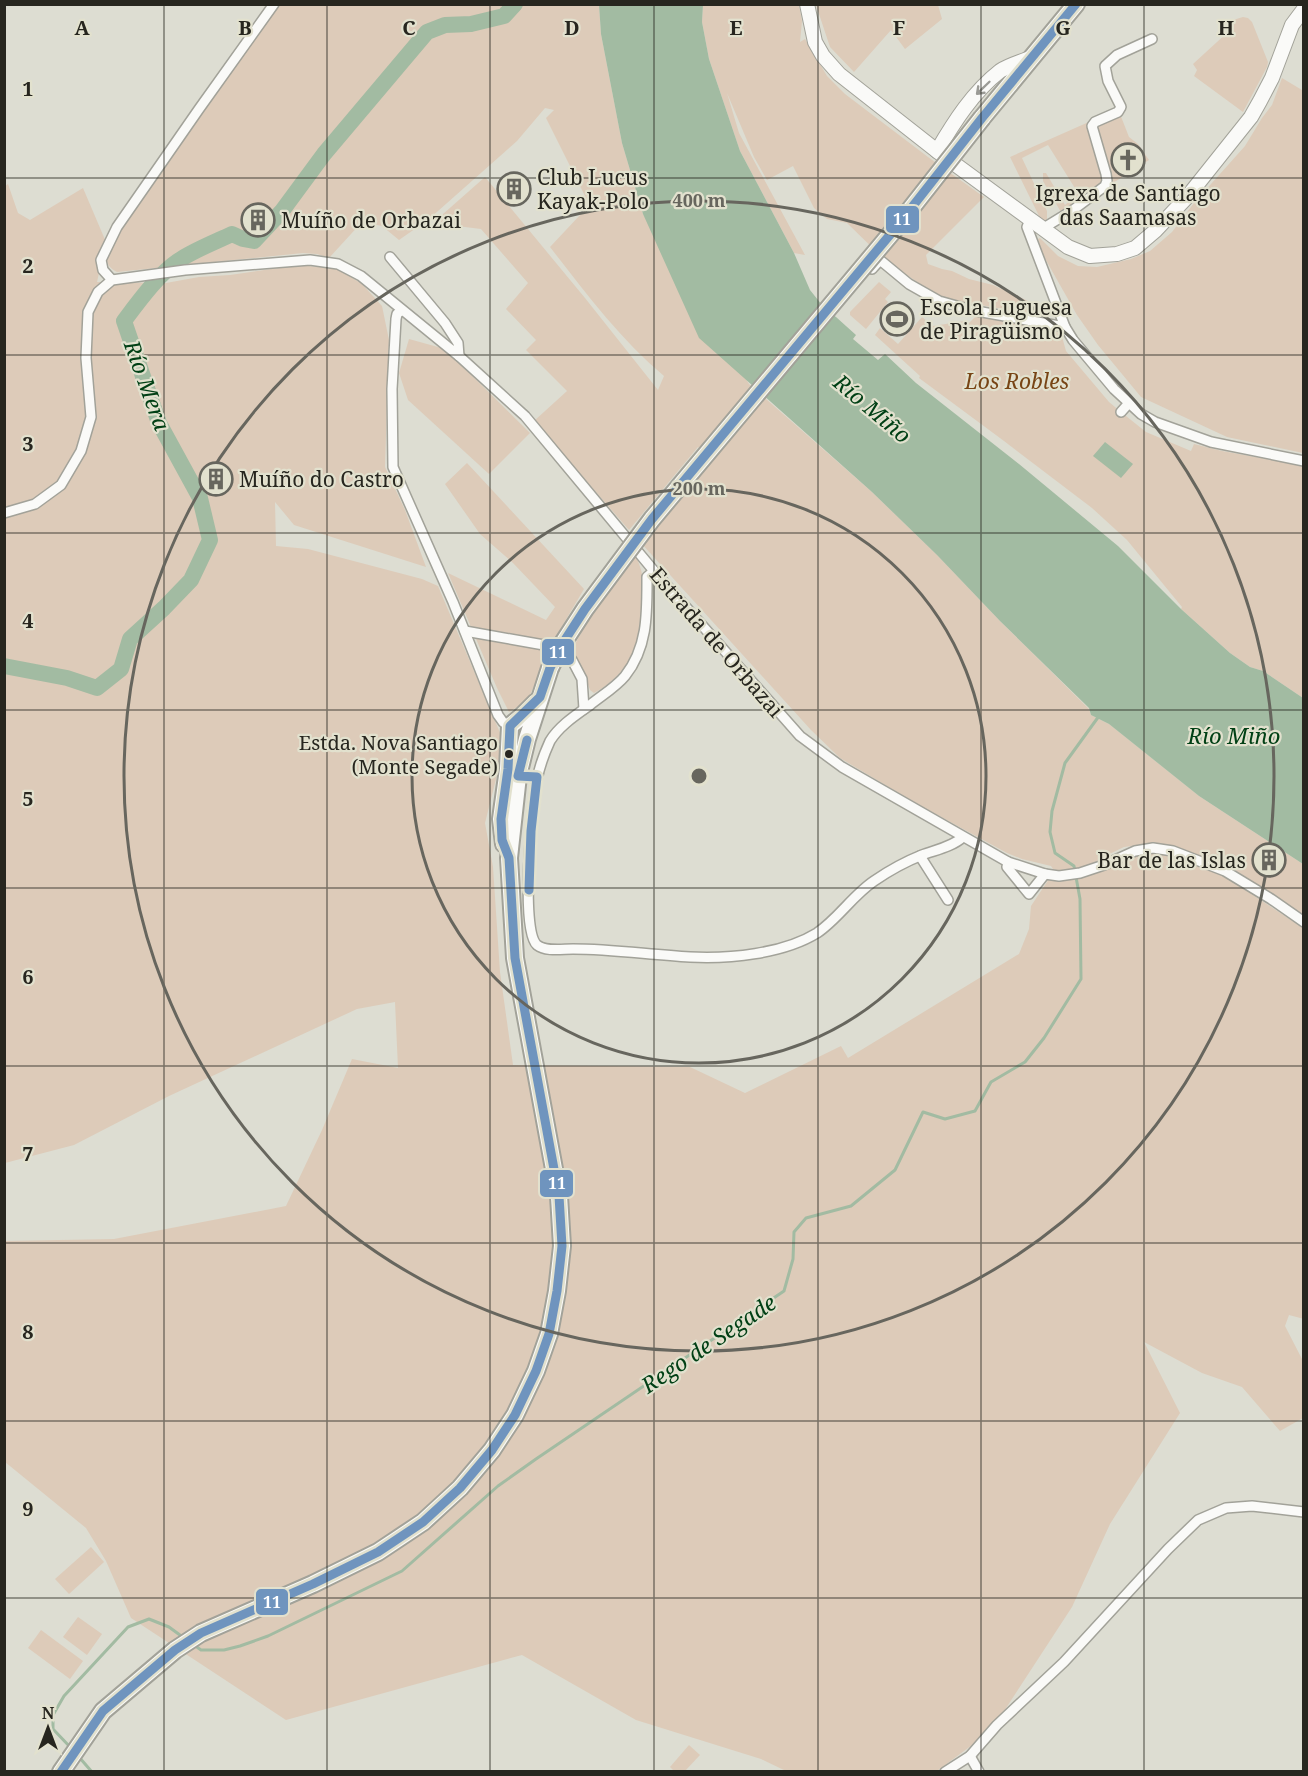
<svg xmlns="http://www.w3.org/2000/svg" width="1308" height="1776" font-family="'Noto Serif',serif">
	<style>
		.green { fill: #ddcbb9 }
		.water { fill: #a2bba2 }
		.lines { fill: none; stroke-linecap: round; stroke-linejoin: round }
		.stream { stroke: #a2bba2; stroke-width: 3 }
		.river { stroke: #a2bba2; stroke-width: 16 }
		.street-casing { stroke: #a2a299; stroke-width: 12 }
		.secondary-casing { stroke: #a2a299; stroke-width: 16 }
		.highway-casing { stroke: #a2a299; stroke-width: 20 }
		.street { stroke: #fafaf8; stroke-width: 9 }
		.secondary { stroke: #fafaf8; stroke-width: 14 }
		.highway { stroke: #fafaf8; stroke-width: 16 }
		.highway-bridge-casing { stroke: #a2a299; stroke-width: 20; stroke-linecap: butt }
		.highway-bridge { stroke: #fafaf8; stroke-width: 16 }
		.bus-1-casing { stroke: #e2e1ce; stroke-width: 14 }
		.bus-1 { stroke: #6f94be; stroke-width: 9 }
		.oneway { stroke: #9b9b96 }
		.grid { fill: none; stroke: #27261f; stroke-width: 1.5; stroke-opacity: 0.55 }
		.ring { fill: none; stroke: #67665e; stroke-width: 3 }
		.bus-dot { fill: #27261f; stroke: #e2e1ce; stroke-width: 2 }
		.labels { text-anchor: middle; dominant-baseline: central; stroke-width: 4.5; stroke-linejoin: round; paint-order: stroke }
		.bus-label { font-size: 20px; fill: #27261f; stroke: #e2e1ce; text-anchor: end }
		.poi-label { font-size: 21px; fill: #27261f; stroke: #e2e1ce; text-anchor: start }
		.park-label { font-size: 21px; font-style: italic; fill: #784515; stroke: #e2e1ce }
		.street-label { font-size: 21px; fill: #27261f; stroke: #e2e1ce }
		.water-label { font-size: 22px; font-style: italic; fill: #014015; stroke: #e2e1ce }
		.grid-label { font-size: 20px; text-anchor: middle; font-weight: bold; fill: #27261f; stroke: #e2e1ce; stroke-width: 4.5; stroke-linejoin: round; paint-order: stroke }
		.centre { fill: #67665e; stroke: #e2e1ce; stroke-width: 3 }
		.ring-label { font-size: 18px; text-anchor: middle; font-weight: bold; fill: #67665e; stroke: #e2e1ce; stroke-width: 4.5; stroke-linejoin: round; paint-order: stroke }
		.line-badge { stroke: #e2e1ce; stroke-width: 2 }
		.badge-label { font-size: 16px; text-anchor: middle; font-weight: bold; fill: #fff }
	</style>
	<rect width="100%" height="100%" fill="#ddddd2"/>
	<g class="green">
		<path d="M278 5H599L601 34 622 143 643 214 749 384 872 492 937 555 1000 621 1089 709 1091 715 1109 724 1199 796 1303 864V919L1248 879 1174 846 1154 843 1124 847 1099 859 1106 869 1141 854 1162 852 1224 876 1303 928 1304 1319 1289 1315 1285 1326 1303 1361V1418L1280 1431 1242 1387 1202 1373 1144 1342 1180 1413 1110 1524 1072 1607 991 1731 937 1771H786L761 1759 636 1720 522 1655 286 1720 131 1618 106 1561 86 1528 5 1462V1241L114 1239 286 1206 322 1130 352 1059 398 1068 395 1002 357 1009 169 1096 74 1145 5 1163 4 187 8 184 18 213 30 220 83 188 106 242 97 282 166 283 199 277 230 275 298 265 338 269 362 284 382 306 389 340 385 467 405 510 426 567 294 525 275 502 276 546 308 549 422 579 438 586 501 735 499 767 485 823 493 867 500 972 513 1065 690 1067 745 1093 841 1046 848 1058 1019 954 1029 929 1031 906 1049 879 1060 880 1051 866 1022 859 1007 853 912 801 840 758 811 730 641 543 710 458 698 447 629 530 534 421 567 391 526 350 536 340 506 309 528 283 481 229 441 224 434 222 485 177 585 298 658 390 664 376C620 339 585 292 550 247L581 214 591 208 546 118 554 110 545 108 517 141 429 219 399 240 382 226 362 222 329 258 317 254 303 253 117 272C96 261 112 244 120 228Z"/>
		<path d="M703 5H799L802 21 800 42 805 39 827 76 845 94 928 157 984 197 926 255 928 264 942 269 952 271 969 279 993 285 1039 306 1045 311 1042 316 947 299 930 291 884 259 847 223 827 219 814 208 793 166 767 180 754 157 727 93 739 133 805 255 794 253 740 151 709 59 702 22Z"/>
		<path d="M816 5H938L942 19 905 49 891 30 854 72 830 47Z"/>
		<path d="M1243 17 1248 18 1252 22 1268 62 1267 67 1243 112 1194 76 1197 70 1193 64 1229 31 1233 20Z"/>
		<path d="M1303 76V453L1227 437 1141 397 1098 345 1077 315 1043 255 1038 239 1040 238 1058 256 1078 266 1097 267 1131 259 1150 251 1172 232 1194 203 1245 146 1262 118 1272 105 1282 78 1302 90Z"/>
		<path d="M1120 114 1129 137 1138 144 1149 160 1113 183 1109 176 1095 124Z"/>
		<path d="M1091 121 1104 182 1062 214 1043 181V173H1046L1065 205 1078 193 1048 145 1022 158 1047 211V219L1042 222 1010 157Z"/>
		<path d="M879 282 891 292 885 299 888 302 866 329 850 315V312Z"/>
		<path d="M978 314 1061 333 1066 351 1109 402 1121 412 1146 432 1191 451 1194 444 1222 451 1299 465 1303 468V698L1263 671 1250 667 1230 653 1181 609 1182 607 1127 540 1092 508 1004 441 919 378 920 376 875 335 880 328 898 344 922 317 933 326 964 321 968 324Z"/>
		<path d="M409 339 445 349 530 433 489 474 408 400 399 373Z"/>
		<path d="M467 463 584 589 561 628 527 701 509 712 497 688 448 573 546 620 555 607 513 563 480 534 445 484Z"/>
		<path d="M634 553C644 572 644 582 643 603 642 614 644 626 641 636 634 659 616 682 594 693L590 690 583 670 570 654C588 618 610 586 634 553Z"/>
		<path d="M91 1547 104 1562 69 1594 55 1579Z"/>
		<path d="M78 1617 102 1634 87 1655 63 1637Z"/>
		<path d="M41 1630 83 1661 70 1679 28 1648Z"/>
		<path d="M689 1745 700 1755 685 1771H674L670 1767Z"/>
	</g>
	<g class="water">
		<path d="M599 5H703L702 22 709 59 740 151 794 253 810 290 826 310 836 317 856 335 853 339 878 360 885 354 916 383 1019 464 1118 546 1181 609 1230 653 1250 667 1263 671 1303 698V864L1199 796 1109 724 1091 715 1089 708 1000 621 937 555 872 492 699 338 643 214 622 143 601 34Z"/>
		<path d="M1105 442 1133 464 1121 478 1093 456Z"/>
	</g>
	<g class="lines">
		<g class="stream">
			<path d="M194 1645 201 1650H224L240 1646 268 1636 402 1571 498 1486 536 1459 784 1291 793 1259 794 1232 806 1218 851 1206 895 1170 923 1112 945 1119 975 1111 991 1082 1025 1062 1044 1038 1081 979 1080 899 1074 866 1055 853 1050 832 1052 811 1065 763 1099 716"/>
			<path d="M71 1748 53 1729V1715L64 1696 128 1627 149 1619 169 1627 184 1638"/>
			<path d="M79 1757 92 1772"/>
		</g>
		<path class="river" d="M4 666 67 678 97 688 121 669 130 639 164 608 191 580 210 540 200 498 159 423 124 321C139 301 161 271 181 259 197 249 215 242 232 234L243 239 254 241 282 211 324 154 427 32 445 25 471 24 504 16 515 4"/>
		<g class="street-casing">
			<g id="street">
				<path d="M1030 220 1027 227 1065 327 1073 340 1114 389 1141 414 1155 422 1211 442 1304 461"/>
				<path d="M1042 229 1073 210 1105 186 1107 181 1106 174 1092 126 1095 122 1118 112 1121 107 1108 81 1105 66 1117 55 1152 39"/>
				<path d="M390 257 445 323 458 343 459 356"/>
				<path d="M872 269 880 260 909 284 939 301 971 310 1065 327"/>
				<path d="M112 280 103 270 101 260 117 227 199 109 274 4"/>
				<path d="M402 310 397 314 396 319 392 389 393 467 453 602 498 715 503 722 510 726"/>
				<path d="M1121 412 1129 403"/>
				<path d="M4 513 35 504 61 485 81 451 91 417 86 358 88 312 98 292 112 280 185 270 310 260 338 264 361 276 459 356 525 416 654 571 800 736 842 767 1008 862 1045 874 1059 876 1080 873 1104 865 1135 851 1153 848 1173 851 1225 871 1271 899 1304 922"/>
				<path d="M654 571 647 577C647 613 648 647 625 676 616 687 601 696 590 705 576 715 559 726 550 741 545 752 539 768 537 780 532 805 520 930 537 945 546 952 562 949 573 949 612 949 651 955 690 957 729 959 783 954 817 933 838 919 853 895 874 881 887 872 907 861 922 855 935 850 952 847 963 837"/>
				<path d="M465 631 544 645 572 660 582 679 584 709"/>
				<path d="M920 856 948 900"/>
				<path d="M1008 862 1007 867 1029 894 1045 874"/>
				<path d="M970 1756 979 1772"/>
				<path d="M945 1772 970 1756 997 1725 1064 1662 1168 1549 1198 1520 1226 1508 1252 1506 1304 1512"/>
			</g>
		</g>
		<g class="secondary-casing">
			<g id="secondary">
				<path d="M807 4 815 42 823 56 839 74 937 151 1068 247 1090 256 1117 254 1135 248 1155 231 1188 196 1251 117 1260 101 1272 78 1292 25 1304 9"/>
				<path d="M937 151C954 122 973 92 1000 71 1009 65 1021 62 1030 58"/>
			</g>
		</g>
		<g class="highway-casing">
			<g id="highway">
				<path d="M982 118 1076 4"/>
				<path d="M504 844 501 819 508 769 510 726 521 717 536 702"/>
				<path d="M61 1772 103 1711 175 1650 201 1633 313 1584 378 1552 423 1522 460 1488 492 1450 515 1415 536 1371 549 1334 557 1291 562 1246 559 1196 515 958 509 858 518 776 527 739 550 668"/>
			</g>
		</g>
		<use href="#street" class="street"/>
		<use href="#secondary" class="secondary"/>
		<use href="#highway" class="highway"/>
		<g class="highway-bridge-casing">
			<path id="highway-bridge" d="M550 668 561 646 585 609 652 519 894 230 982 118"/>
		</g>
		<use href="#highway-bridge" class="highway-bridge"/>
		<g class="bus-1-casing">
			<g id="bus-1">
				<path d="M527 740 518 776 537 777 531 831 529 890"/>
				<path d="M61 1772 103 1711 175 1650 201 1633 313 1584 378 1552 423 1522 460 1488 492 1450 515 1415 536 1371 549 1334 557 1291 562 1246 559 1196 515 958 509 858 502 840 501 819 508 769 510 726 540 697 550 668 561 646 585 609 652 519 894 230 982 118 1076 4"/>
			</g>
		</g>
		<use href="#bus-1" class="bus-1"/>
	</g>
	<defs><path id="oneway-shaft" d="M-6 0H5M1.5-3L5.5 0L1.5 3" fill="none" stroke-width="1.6" stroke-linecap="round" stroke-linejoin="round" transform="scale(1.5)"/></defs>
	<use class="oneway" href="#oneway-shaft" transform="translate(983 88) rotate(136)"/>
	<path class="grid" d="M164 4V1772M327 4V1772M490 4V1772M654 4V1772M818 4V1772M981 4V1772M1144 4V1772M4 178H1304M4 355H1304M4 533H1304M4 710H1304M4 888H1304M4 1066H1304M4 1243H1304M4 1421H1304M4 1598H1304"/>
	<g class="ring">
		<circle cx="699" cy="776" r="287"/>
		<circle cx="699" cy="776" r="575"/>
	</g>
	<defs>
		<g id="church-ring" transform="scale(1.725)"><circle r="9.5" fill="#e2e1ce" stroke="#67665e" stroke-width="1.5"/><path d="M-1.2-6h2.4v3.5h3.3v2.4h-3.3V6h-2.4V-.1h-3.3v-2.4h3.3Z" fill="#67665e"/></g>
		<g id="building-ring" transform="scale(1.725)"><circle r="9.5" fill="#e2e1ce" stroke="#67665e" stroke-width="1.5"/><path d="M-4-6H4V6H1V3H-1V6H-4ZM-2.5-4.3h1.7v1.8h-1.7ZM.8-4.3h1.7v1.8H.8ZM-2.5-1h1.7V.8h-1.7ZM.8-1h1.7V.8H.8Z" fill="#67665e"/></g>
		<g id="stadium-ring" transform="scale(1.725)"><circle r="9.5" fill="#e2e1ce" stroke="#67665e" stroke-width="1.5"/><path d="M0-5a6.5 5 0 1 0 0 10a6.5 5 0 1 0 0-10ZM-3.5-1.8h7v3.6h-7Z" fill="#67665e"/></g>
	</defs>
	<g fill-rule="evenodd">
		<use href="#church-ring" x="1128" y="160"/>
		<use href="#building-ring" x="514" y="189"/>
		<use href="#building-ring" x="258" y="220"/>
		<use href="#stadium-ring" x="897" y="319"/>
		<use href="#building-ring" x="216" y="479"/>
		<use href="#building-ring" x="1269" y="860"/>
	</g>
	<circle class="bus-dot" cx="509" cy="754" r="5"/>
	<g class="labels">
		<g class="bus-label">
			<text x="498" y="742">Estda. Nova Santiago<tspan x="498" dy="24">(Monte Segade)</tspan></text>
		</g>
		<g class="poi-label">
			<text x="537" y="177">Club Lucus<tspan x="537" dy="24">Kayak-Polo</tspan></text>
			<text x="1128" y="193" text-anchor="middle">Igrexa de Santiago<tspan x="1128" dy="24">das Saamasas</tspan></text>
			<text x="281" y="220">Muíño de Orbazai</text>
			<text x="920" y="307">Escola Luguesa<tspan x="920" dy="24">de Piragüismo</tspan></text>
			<text x="239" y="479">Muíño do Castro</text>
			<text x="1246" y="860" text-anchor="end">Bar de las Islas</text>
		</g>
		<g class="park-label">
			<text x="1017" y="381">Los Robles</text>
		</g>
		<g class="street-label">
			<text transform="translate(717 642) rotate(49)">Estrada de Orbazai</text>
		</g>
		<g class="water-label">
			<text transform="translate(148 385) rotate(70)">Río Mera</text>
			<text transform="translate(873 408) rotate(40)">Río Miño</text>
			<text x="1234" y="735">Río Miño</text>
			<text transform="translate(708 1343) rotate(-34)">Rego de Segade</text>
		</g>
	</g>
	<g class="grid-label">
		<text x="82" y="35">A</text>
		<text x="245" y="35">B</text>
		<text x="409" y="35">C</text>
		<text x="572" y="35">D</text>
		<text x="736" y="35">E</text>
		<text x="899" y="35">F</text>
		<text x="1063" y="35">G</text>
		<text x="1226" y="35">H</text>
		<text x="28" y="96">1</text>
		<text x="28" y="273">2</text>
		<text x="28" y="451">3</text>
		<text x="28" y="628">4</text>
		<text x="28" y="806">5</text>
		<text x="28" y="984">6</text>
		<text x="28" y="1161">7</text>
		<text x="28" y="1339">8</text>
		<text x="28" y="1516">9</text>
	</g>
	<circle cx="699" cy="776" r="9" class="centre"/>
	<g class="ring-label">
		<text x="699" y="207">400 m</text>
		<text x="699" y="495">200 m</text>
	</g>
	<g class="line-badge">
		<rect x="885" y="205" width="35" height="29" rx="6" fill="#6f94be"/>
		<rect x="541" y="638" width="34" height="28" rx="6" fill="#6f94be"/>
		<rect x="539" y="1169" width="35" height="29" rx="6" fill="#6f94be"/>
		<rect x="255" y="1588" width="34" height="28" rx="6" fill="#6f94be"/>
	</g>
	<g class="badge-label">
		<text x="902" y="225">11</text>
		<text x="558" y="658">11</text>
		<text x="557" y="1189">11</text>
		<text x="272" y="1608">11</text>
	</g>
	<rect width="1308" height="1776" fill="none" stroke="#27261f" stroke-width="12"/>
	<g transform="translate(48 1728)" stroke="#e2e1ce" stroke-width="4.5" paint-order="stroke">
	<path d="M0-4.5L10 22L0 15L-10 22Z" fill="#27261f"/>
	<text y="-9" font-size="16" font-weight="bold" text-anchor="middle" fill="#27261f">N</text>
	</g>
</svg>
